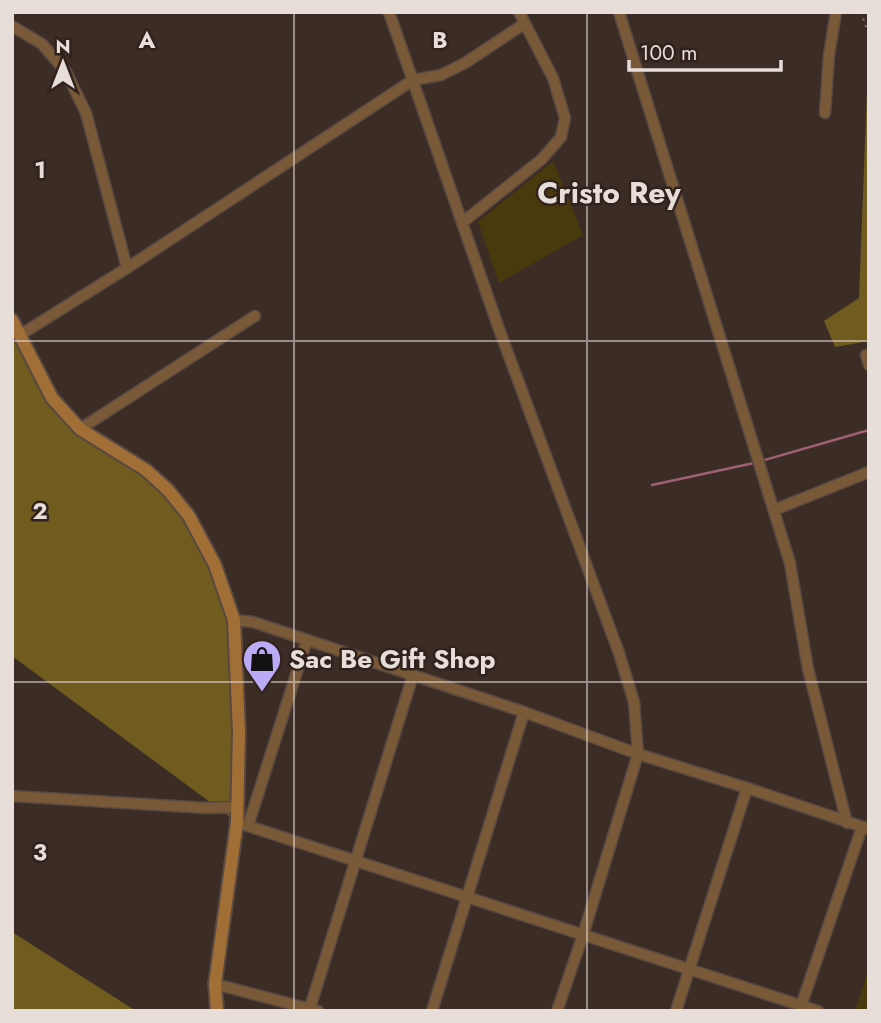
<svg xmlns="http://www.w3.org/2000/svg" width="881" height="1023" font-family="Jost,sans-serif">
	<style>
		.green { fill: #493a0d }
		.forest { fill: #705c1f }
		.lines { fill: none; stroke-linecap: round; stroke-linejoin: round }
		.stream { stroke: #9e6173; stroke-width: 2.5 }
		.minor-casing { stroke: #574842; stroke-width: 13 }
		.secondary-casing { stroke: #574842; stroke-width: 16 }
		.path { stroke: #897d77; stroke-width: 2; stroke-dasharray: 2 5; stroke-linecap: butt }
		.minor { stroke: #795937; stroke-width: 10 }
		.secondary { stroke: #a16f36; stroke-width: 12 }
		.grid { fill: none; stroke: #e7ddd9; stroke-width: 2; stroke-opacity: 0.55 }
		.labels { text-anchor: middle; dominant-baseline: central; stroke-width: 5; stroke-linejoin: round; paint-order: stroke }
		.poi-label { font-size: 26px; font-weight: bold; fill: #e7ddd9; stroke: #31221c; text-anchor: start }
		.quarter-label { font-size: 30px; font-weight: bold; fill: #e7ddd9; stroke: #31221c }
		.grid-label { font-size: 23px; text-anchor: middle; font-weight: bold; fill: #e7ddd9; stroke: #31221c; stroke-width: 5; stroke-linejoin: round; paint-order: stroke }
	</style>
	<rect width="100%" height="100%" fill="#3b2c25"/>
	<g class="green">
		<path d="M553 161 583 235 499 283 478 222Z"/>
		<path d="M869 967V1011H855Z"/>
	</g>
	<g class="forest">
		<path d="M869 37V341L835 347 824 321 859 298Z"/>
		<path d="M12 320 52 398 80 429 146 470 189 516 234 620 237 822 12 656Z"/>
		<path d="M12 932 136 1011H12Z"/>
	</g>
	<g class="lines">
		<g class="stream">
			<path d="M761 461 869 430"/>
			<path d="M652 485 754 463"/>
		</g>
		<g class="minor-casing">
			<g id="minor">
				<path d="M389 12 499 329 619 653 634 702 638 754 583 935 557 1011"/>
				<path d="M619 12 790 563 808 669 847 823"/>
				<path d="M12 26 42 44 66 72 86 113 127 268"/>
				<path d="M825 113 829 55 836 12"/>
				<path d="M463 222 542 159 561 137 565 118 553 78 519 12"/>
				<path d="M20 335 127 268 413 80 441 75 465 63 524 24"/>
				<path d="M866 355 869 365"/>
				<path d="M80 429 255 316"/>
				<path d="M774 510 869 472"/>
				<path d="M234 620 253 622 524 712 638 754 747 788 869 829"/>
				<path d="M12 796 207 808 237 807"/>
				<path d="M245 825 248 826 307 640"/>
				<path d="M248 826 818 1011"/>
				<path d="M215 984 318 1011"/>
				<path d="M310 1008 413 675"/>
				<path d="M800 1009 862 827"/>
				<path d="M432 1011 524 712"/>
				<path d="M676 1011 747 788"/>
			</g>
		</g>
		<g class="secondary-casing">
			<path id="secondary" d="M12 320 52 398 80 429 146 470 168 490 189 516 215 565 234 620 239 732 237 822 215 984 217 1011"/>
		</g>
		<path class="path" d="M861 12 869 36"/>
		<use href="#minor" class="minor"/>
		<use href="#secondary" class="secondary"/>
	</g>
	<path class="grid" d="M294 12V1011M587 12V1011M12 341H869M12 682H869"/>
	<defs>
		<g id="shop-pin" transform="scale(2.0125)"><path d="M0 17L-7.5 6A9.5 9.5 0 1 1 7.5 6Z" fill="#bbaaf6" stroke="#31221c"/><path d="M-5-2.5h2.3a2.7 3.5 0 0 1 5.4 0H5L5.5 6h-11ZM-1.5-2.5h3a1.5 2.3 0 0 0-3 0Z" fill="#111"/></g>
	</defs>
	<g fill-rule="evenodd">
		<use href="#shop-pin" x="262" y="659"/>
	</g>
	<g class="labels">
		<g class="poi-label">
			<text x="289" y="659">Sac Be Gift Shop</text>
		</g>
		<g class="quarter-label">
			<text x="609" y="192">Cristo Rey</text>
		</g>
	</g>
	<g class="grid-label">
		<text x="147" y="48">A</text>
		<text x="440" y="48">B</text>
		<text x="40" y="178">1</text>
		<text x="40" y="519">2</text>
		<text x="40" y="860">3</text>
	</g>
	<rect width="881" height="1023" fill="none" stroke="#e7ddd9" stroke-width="28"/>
	<g transform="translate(63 63)" stroke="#31221c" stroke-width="5" paint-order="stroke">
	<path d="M0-5L12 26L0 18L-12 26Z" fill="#e7ddd9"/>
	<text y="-10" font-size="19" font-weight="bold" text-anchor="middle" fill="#e7ddd9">N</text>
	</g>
	<path d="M629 60v10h152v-10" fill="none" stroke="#e7ddd9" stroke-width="3.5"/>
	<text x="640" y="60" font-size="21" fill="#e7ddd9" stroke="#31221c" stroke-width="5" paint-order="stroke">100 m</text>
</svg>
